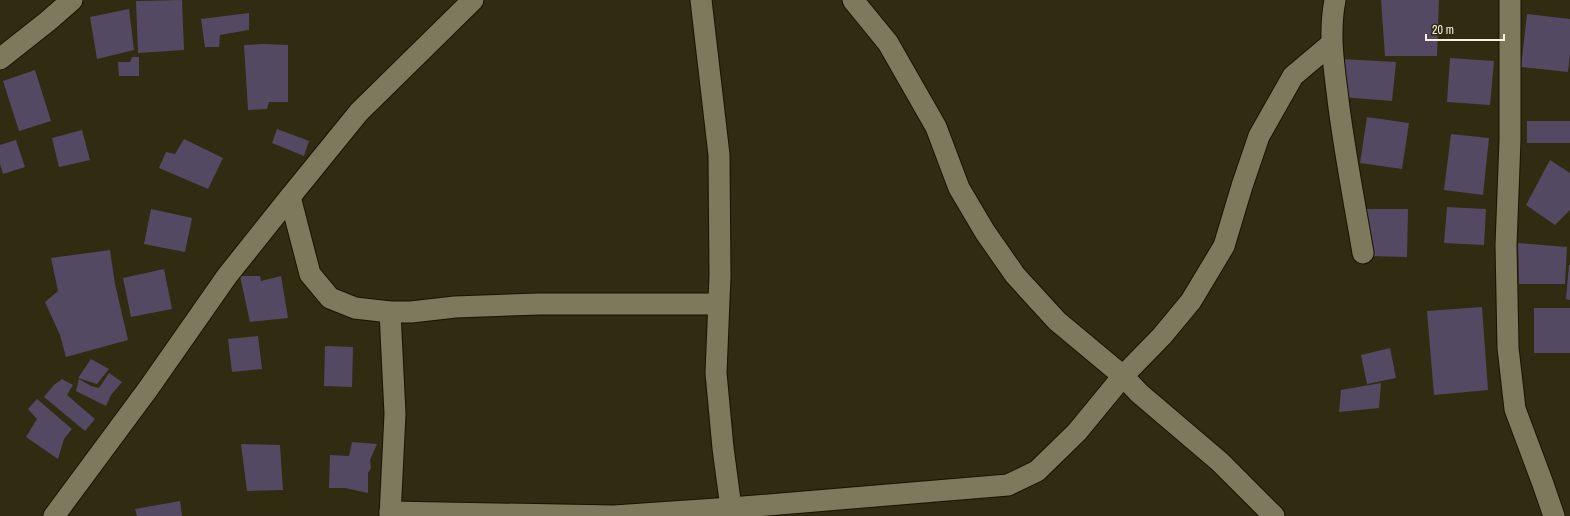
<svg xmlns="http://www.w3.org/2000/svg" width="1570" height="516" font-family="'Archivo Narrow',sans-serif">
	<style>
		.building { fill: #534963 }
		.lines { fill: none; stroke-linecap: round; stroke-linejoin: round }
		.minor-casing { stroke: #191300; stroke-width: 23 }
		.minor { stroke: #7e785c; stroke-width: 21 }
	</style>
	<rect width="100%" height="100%" fill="#312b11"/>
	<g class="building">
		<path d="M182 0 184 50 138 53 136 1Z"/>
		<path d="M1381 0H1439L1437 56H1385Z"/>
		<path d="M129 9 134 50 97 59 90 17Z"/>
		<path d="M249 13V30L220 35 219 47H205L201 19Z"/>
		<path d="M1527 14 1570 19V54L1568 72 1521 67Z"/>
		<path d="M264 44 288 45V102H269L267 109 248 110 244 45Z"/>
		<path d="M132 57H139V76H119L118 62H130Z"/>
		<path d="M1450 58 1494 61 1490 105 1447 102Z"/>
		<path d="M1341 59 1396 62 1392 101 1341 97Z"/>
		<path d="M35 70 51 121 19 131 3 81Z"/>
		<path d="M1367 117 1409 123 1402 169 1360 163Z"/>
		<rect x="1527" y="121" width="43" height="22"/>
		<path d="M277 129 309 141 304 156 272 143Z"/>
		<path d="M82 130 90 160 59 167 52 138Z"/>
		<path d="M1451 134 1489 138 1483 195 1444 190Z"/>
		<path d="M184 139 223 158 208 189 159 168 166 152 175 154Z"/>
		<path d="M16 140 25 167 3 174 0 164V145Z"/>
		<path d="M1550 160 1570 173V210L1555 225 1526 205Z"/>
		<path d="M1447 207 1486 209 1484 245 1444 243Z"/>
		<path d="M151 209 192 218 185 252 144 244Z"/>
		<path d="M1364 209H1408L1407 257 1369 256Z"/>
		<path d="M1518 243 1567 247 1565 284H1519Z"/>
		<path d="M110 250 115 284 128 340 66 357 60 335 45 302 58 291 51 258Z"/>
		<path d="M1569 265H1570V300L1566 299Z"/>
		<path d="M164 269 172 309 131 317 123 278Z"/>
		<path d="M240 276H260L261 281 281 276 288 318 250 322Z"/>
		<path d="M1482 307 1488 390 1434 395 1427 311Z"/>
		<rect x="1534" y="308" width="36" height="45"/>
		<path d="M258 336 262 369 232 372 228 339Z"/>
		<path d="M325 346 353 347 352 387 324 386Z"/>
		<path d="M1390 348 1396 378 1367 384 1361 355Z"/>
		<path d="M91 359 109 369 97 384 78 378Z"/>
		<path d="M109 373 122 382 111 395 106 406 76 391 79 379 91 386 99 388Z"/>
		<path d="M62 379 73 385 67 395 95 419 85 431 44 397 54 385Z"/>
		<path d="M1381 383 1379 408 1339 412 1341 390Z"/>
		<path d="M37 399 72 429 64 439 58 459 26 437 37 419 28 409Z"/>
		<path d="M352 442 377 444 370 460 371 468 368 473V493L345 488H329L330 455 349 456Z"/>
		<path d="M241 444 280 445 283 490 247 491Z"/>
		<path d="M180 501 182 516H137L135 509Z"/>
	</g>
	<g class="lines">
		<g class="minor-casing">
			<g id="minor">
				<path d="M701 0 719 155 720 276 716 373 723 448 731 508"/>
				<path d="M853 0 888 43 936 127 959 188 985 232 1015 275 1057 321 1123 376 1139 393 1220 462 1274 516"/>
				<path d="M1335 0C1329 31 1333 60 1337 91 1343 145 1354 199 1363 253"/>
				<path d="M1510 0V140L1506 245 1508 348 1515 409 1543 484 1554 516"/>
				<path d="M0 59 48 21 72 0"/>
				<path d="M290 197 310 274 330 298 355 308 390 312H411L455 307 539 304H718"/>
				<path d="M390 312 395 414 390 516"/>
				<path d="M390 512 614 516 731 508 1008 485 1037 471 1077 432 1123 376 1162 336 1191 301 1224 246 1242 186 1259 136 1293 76 1331 44"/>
				<path d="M54 516 148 389 227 276 290 197 359 112 473 0"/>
			</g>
		</g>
		<use href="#minor" class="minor"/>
	</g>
	<path d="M1426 34v6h78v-6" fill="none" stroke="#f6f3e3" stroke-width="2"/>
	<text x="1432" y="34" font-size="12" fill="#f6f3e3" stroke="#312b11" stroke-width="3" paint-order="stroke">20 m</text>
</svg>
